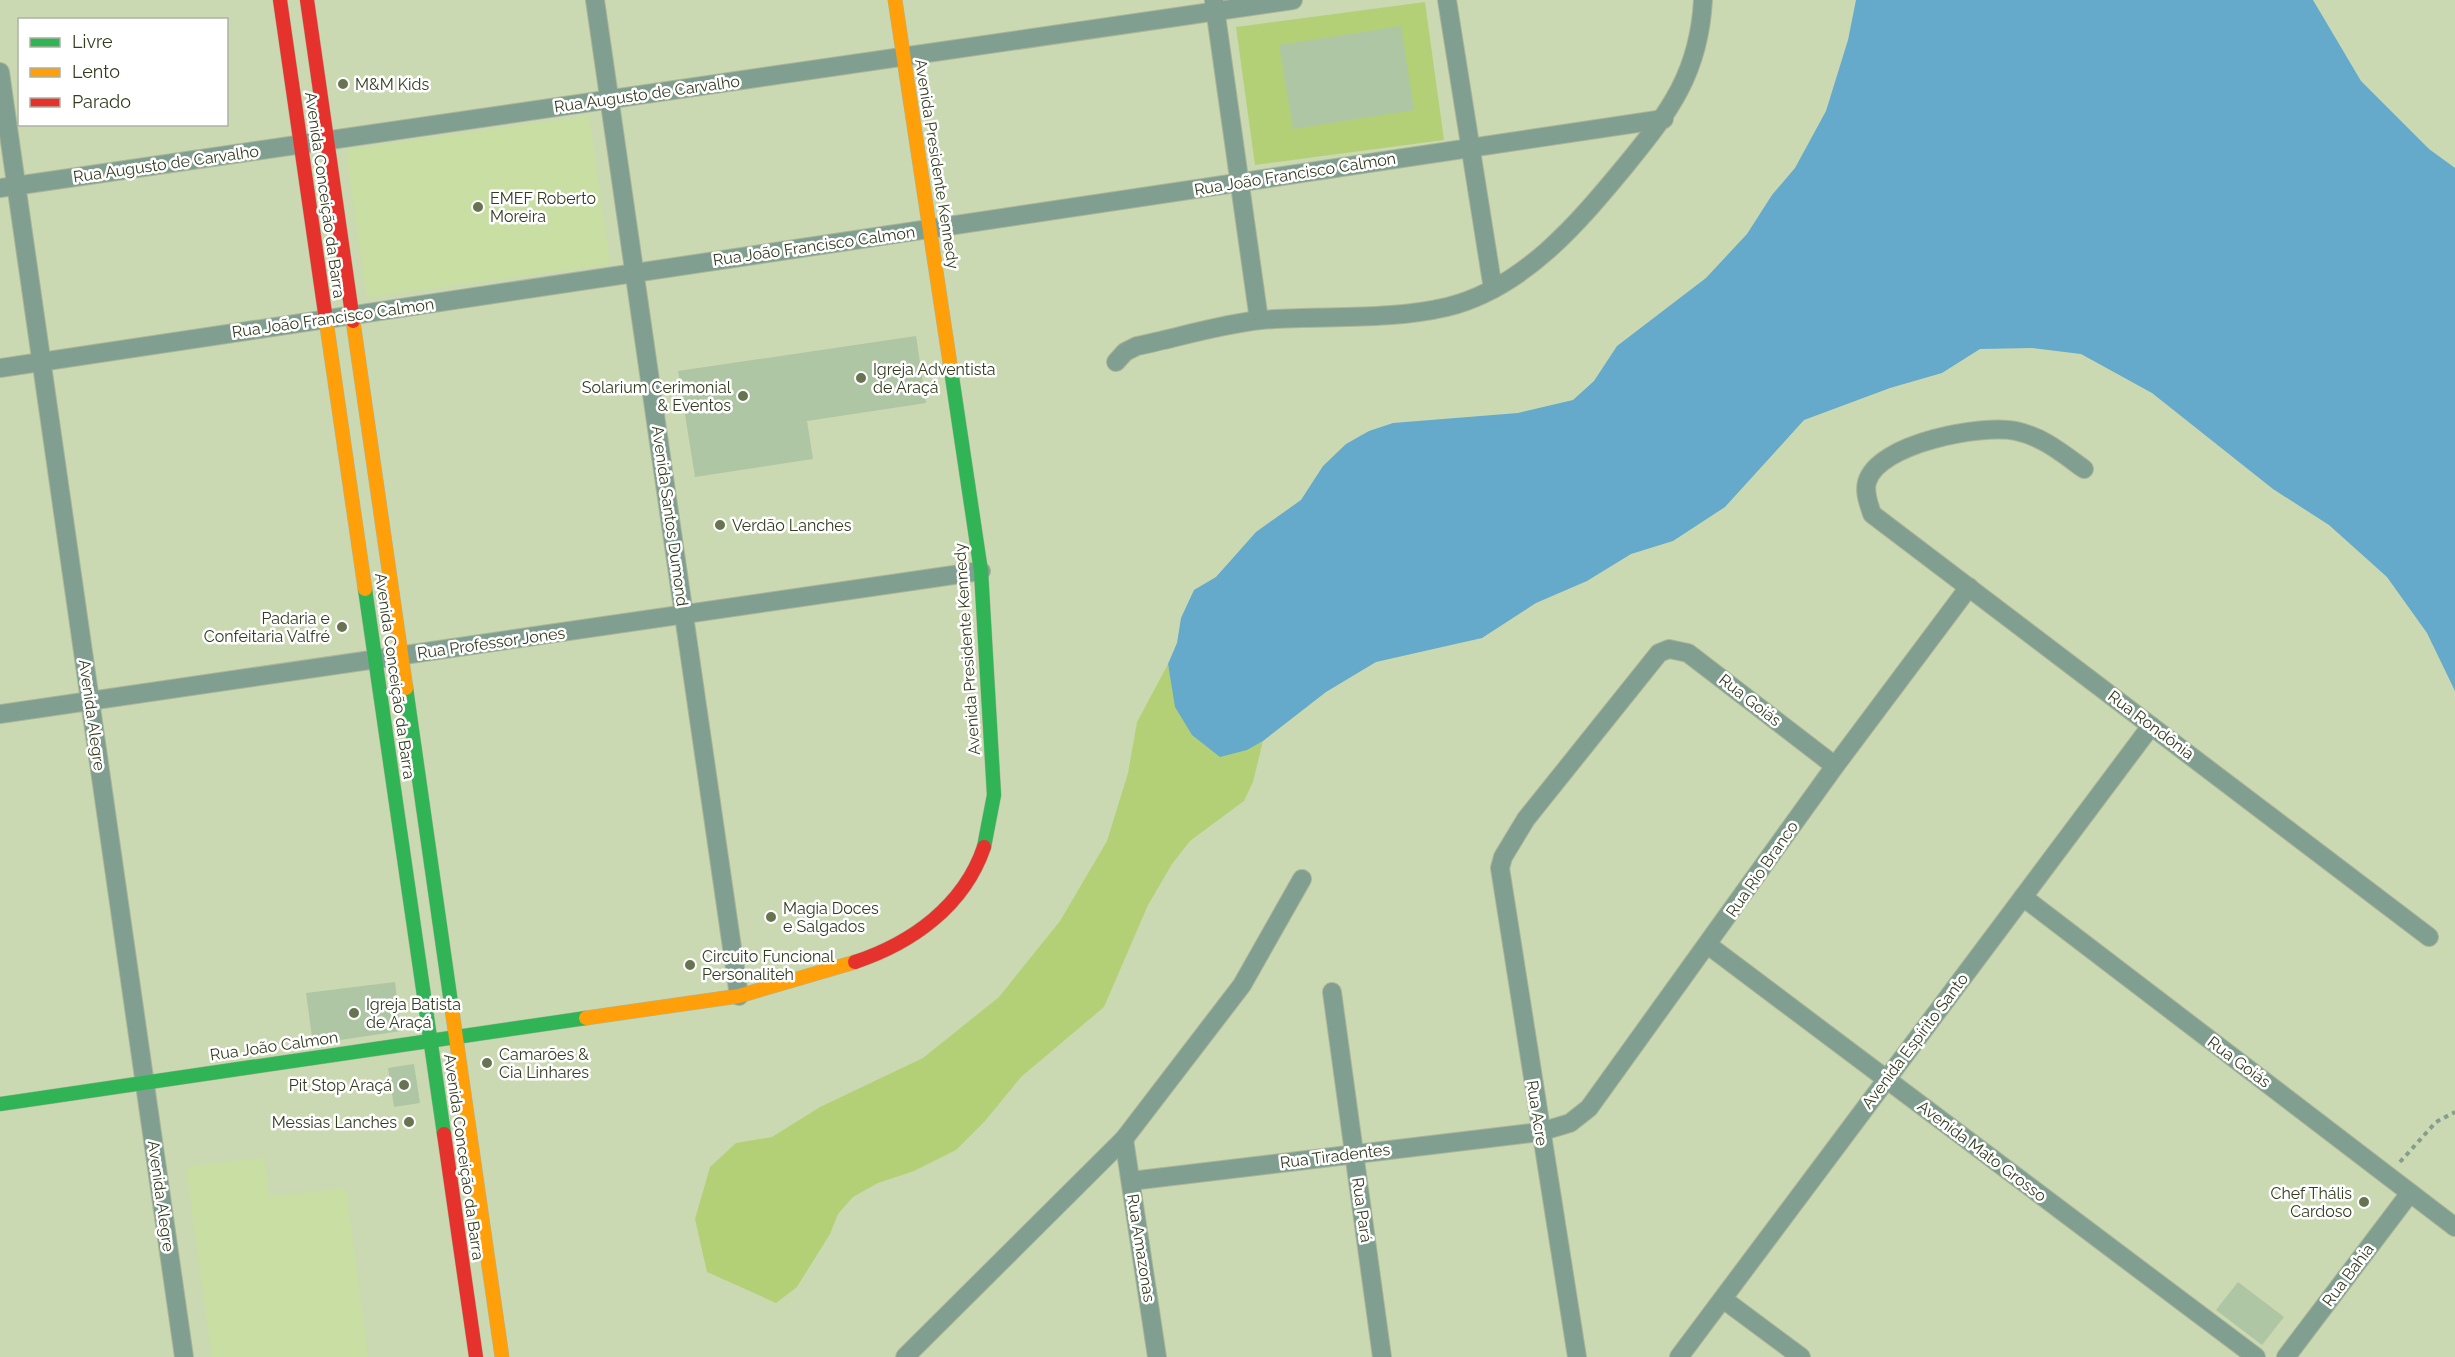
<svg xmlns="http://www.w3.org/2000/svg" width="2455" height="1357" font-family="Raleway,sans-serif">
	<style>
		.built { fill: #c9dea2 }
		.green { fill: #b4d077 }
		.water { fill: #65a9cb }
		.building { fill: #aec6a3 }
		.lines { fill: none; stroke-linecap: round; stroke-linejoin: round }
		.street-casing { stroke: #acb698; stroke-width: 20 }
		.fast-casing { stroke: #acb698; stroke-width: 15 }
		.slow-casing { stroke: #acb698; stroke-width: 15 }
		.jam-casing { stroke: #acb698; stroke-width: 15 }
		.path { stroke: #869e8f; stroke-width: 4; stroke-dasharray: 4.5 4.5; stroke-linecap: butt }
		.street { stroke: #809f91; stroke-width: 18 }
		.fast { stroke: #30b455; stroke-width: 14 }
		.slow { stroke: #ff9f0a; stroke-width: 14 }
		.jam { stroke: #e5322d; stroke-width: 14 }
		.poi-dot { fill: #687352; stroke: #fff; stroke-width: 2 }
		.labels { text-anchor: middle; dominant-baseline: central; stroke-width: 5; stroke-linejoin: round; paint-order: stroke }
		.poi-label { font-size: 16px; fill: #323c1f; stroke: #fff; text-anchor: start }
		.street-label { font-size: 16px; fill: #323c1f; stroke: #fff }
	</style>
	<rect width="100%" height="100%" fill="#cbd9b2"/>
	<g class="built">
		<path d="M589 116 610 264 367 297 346 150Z"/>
		<path d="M264 1158 269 1197 346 1188 368 1357H212L186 1167Z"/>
	</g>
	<g class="green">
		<path d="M1425 2 1444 140 1255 165 1236 27Z"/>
		<path d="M1168 664 1176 707 1246 750 1263 741 1253 782 1244 801 1190 841 1172 864 1148 905 1104 1007 1021 1077 985 1121 956 1150 914 1171 878 1183 853 1197 838 1214 830 1234 797 1287 776 1303 707 1272 695 1219 710 1167 736 1143 772 1137 820 1107 923 1058 999 997 1060 921 1107 841 1128 773 1137 722Z"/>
	</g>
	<path class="water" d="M1856 0H2313L2361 81 2429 149 2455 168V691L2427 633 2387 577 2329 525 2273 489 2152 393 2081 354 2032 348 1980 349 1942 373 1890 388 1804 420 1725 507 1673 541 1631 554 1587 581 1536 603 1482 638 1376 662 1326 692 1263 741 1247 750 1220 757 1192 735 1175 707 1168 664 1177 643 1181 618 1194 590 1216 577 1256 532 1301 500 1323 466 1346 444 1369 431 1393 423 1518 413 1573 400 1594 381 1617 346 1706 278 1747 234 1772 195 1795 168 1826 111 1848 40Z"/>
	<g class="building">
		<path d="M1401 26 1414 110 1293 129 1279 45Z"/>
		<path d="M916 336 926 403 807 421 813 459 695 477 678 371Z"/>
		<path d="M395 982 401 1031 313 1044 306 993Z"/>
		<path d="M414 1064 420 1103 394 1107 388 1068Z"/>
		<path d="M2238 1282 2284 1317 2262 1345 2216 1310Z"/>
	</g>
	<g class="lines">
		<g class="street-casing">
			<g id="street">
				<path d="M595 0 739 996"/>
				<path d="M1447 0 1493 289"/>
				<path d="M1214 1 1259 320"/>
				<path d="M0 72 184 1357"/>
				<path d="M0 188 1293 0"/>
				<path d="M1116 362 1125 352 1137 346C1177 338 1220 324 1261 320 1322 315 1387 321 1447 307 1524 288 1578 223 1626 165 1670 111 1699 73 1703 0"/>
				<path d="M0 368 1664 119"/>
				<path d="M2084 469C2062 453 2043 437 2016 431 1982 424 1878 443 1867 482 1864 493 1869 504 1872 514L2429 937"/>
				<path d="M0 714 981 571"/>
				<path d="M2023 897 2455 1227"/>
				<path d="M1708 945 2256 1357"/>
				<path d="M1332 992 1382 1357"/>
				<path d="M1124 1139 1157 1357"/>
				<path d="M1131 1181 1540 1132 1570 1123 1589 1108 1835 766 1969 587"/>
				<path d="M1723 1299 1801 1357"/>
				<path d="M905 1357 1124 1139 1242 985 1302 879"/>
				<path d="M1577 1357 1500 868 1503 857 1526 819 1659 653 1669 649 1688 653 1835 766"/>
				<path d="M1679 1357 2151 726"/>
				<path d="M2286 1357 2410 1193"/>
			</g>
		</g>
		<g class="fast-casing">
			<g id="fast">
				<path d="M951 370 981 571 994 795 984 847"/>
				<path d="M365 589 444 1134"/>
				<path d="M406 688 452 1010"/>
				<path d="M0 1104 586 1018"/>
			</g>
		</g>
		<g class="slow-casing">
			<g id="slow">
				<path d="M895 0 951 370"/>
				<path d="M325 313 365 589"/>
				<path d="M353 321 406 688"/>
				<path d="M452 1010 502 1357"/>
				<path d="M586 1018 739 996 855 962"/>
			</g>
		</g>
		<g class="jam-casing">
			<g id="jam">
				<path d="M280 0 325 313"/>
				<path d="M307 0 353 321"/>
				<path d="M855 962C912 943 964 906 984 847"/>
				<path d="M444 1134 476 1357"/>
			</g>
		</g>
		<path class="path" d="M2400 1162 2436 1122 2455 1112"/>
		<use href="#street" class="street"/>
		<use href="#fast" class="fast"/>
		<use href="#slow" class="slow"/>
		<use href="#jam" class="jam"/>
	</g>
	<g class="poi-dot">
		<circle cx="343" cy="84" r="6"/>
		<circle cx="478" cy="207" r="6"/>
		<circle cx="861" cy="378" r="6"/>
		<circle cx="743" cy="396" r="6"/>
		<circle cx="720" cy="525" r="6"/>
		<circle cx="342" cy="627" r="6"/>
		<circle cx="771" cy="917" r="6"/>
		<circle cx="690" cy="965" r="6"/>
		<circle cx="354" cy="1013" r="6"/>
		<circle cx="487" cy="1063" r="6"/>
		<circle cx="404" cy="1085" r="6"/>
		<circle cx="409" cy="1122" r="6"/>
		<circle cx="2364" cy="1202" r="6"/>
	</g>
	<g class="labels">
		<g class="poi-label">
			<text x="355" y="84">M&amp;M Kids</text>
			<text x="490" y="198">EMEF Roberto<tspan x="490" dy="18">Moreira</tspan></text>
			<text x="873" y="369">Igreja Adventista<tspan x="873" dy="18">de Araçá</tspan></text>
			<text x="731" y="387" text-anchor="end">Solarium Cerimonial<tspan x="731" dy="18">&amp; Eventos</tspan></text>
			<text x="732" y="525">Verdão Lanches</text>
			<text x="330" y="618" text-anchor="end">Padaria e<tspan x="330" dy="18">Confeitaria Valfré</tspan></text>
			<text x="783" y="908">Magia Doces<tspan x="783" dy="18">e Salgados</tspan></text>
			<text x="702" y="956">Circuito Funcional<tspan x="702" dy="18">Personaliteh</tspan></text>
			<text x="366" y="1004">Igreja Batista<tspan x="366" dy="18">de Araçá</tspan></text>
			<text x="499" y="1054">Camarões &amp;<tspan x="499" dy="18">Cia Linhares</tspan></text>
			<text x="392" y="1085" text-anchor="end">Pit Stop Araçá</text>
			<text x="397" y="1122" text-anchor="end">Messias Lanches</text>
			<text x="2352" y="1193" text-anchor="end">Chef Thális<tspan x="2352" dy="18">Cardoso</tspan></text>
		</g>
		<g class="street-label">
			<text transform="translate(647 94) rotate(-8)">Rua Augusto de Carvalho</text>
			<text transform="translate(166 164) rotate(-8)">Rua Augusto de Carvalho</text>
			<text transform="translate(937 164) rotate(81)">Avenida Presidente Kennedy</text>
			<text transform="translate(1295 174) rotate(-9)">Rua João Francisco Calmon</text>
			<text transform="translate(325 195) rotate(82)">Avenida Conceição da Barra</text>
			<text transform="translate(814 246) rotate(-8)">Rua João Francisco Calmon</text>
			<text transform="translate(333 318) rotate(-8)">Rua João Francisco Calmon</text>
			<text transform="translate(670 516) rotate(82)">Avenida Santos Dumond</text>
			<text transform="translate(491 643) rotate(-8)">Rua Professor Jones</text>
			<text transform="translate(967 649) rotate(-94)">Avenida Presidente Kennedy</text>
			<text transform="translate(395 676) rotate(82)">Avenida Conceição da Barra</text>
			<text transform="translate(1750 700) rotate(38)">Rua Goiás</text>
			<text transform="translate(92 715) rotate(82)">Avenida Alegre</text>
			<text transform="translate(2151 725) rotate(37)">Rua Rondônia</text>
			<text transform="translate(1762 869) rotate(-55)">Rua Rio Branco</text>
			<text transform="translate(1915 1041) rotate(-53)">Avenida Espírito Santo</text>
			<text transform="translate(274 1046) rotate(-8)">Rua João Calmon</text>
			<text transform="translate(2239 1062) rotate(37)">Rua Goiás</text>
			<text transform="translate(1537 1113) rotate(81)">Rua Acre</text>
			<text transform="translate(1982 1151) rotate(37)">Avenida Mato Grosso</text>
			<text transform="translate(1335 1156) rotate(-7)">Rua Tiradentes</text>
			<text transform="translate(464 1157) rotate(82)">Avenida Conceição da Barra</text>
			<text transform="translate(161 1196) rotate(82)">Avenida Alegre</text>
			<text transform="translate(1362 1210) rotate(82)">Rua Pará</text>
			<text transform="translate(1141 1248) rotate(81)">Rua Amazonas</text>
			<text transform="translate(2348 1275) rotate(-53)">Rua Bahia</text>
		</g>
	</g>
	<rect x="18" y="18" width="210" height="108" fill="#ffffff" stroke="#adb1a5" stroke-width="1.5"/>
	<rect x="30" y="38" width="30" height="9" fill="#30b455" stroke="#adb1a5" stroke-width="1.5"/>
	<text x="72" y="48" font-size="18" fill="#323c1f">Livre</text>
	<rect x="30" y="68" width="30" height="9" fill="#ff9f0a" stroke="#adb1a5" stroke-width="1.5"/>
	<text x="72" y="78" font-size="18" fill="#323c1f">Lento</text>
	<rect x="30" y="98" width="30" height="9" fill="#e5322d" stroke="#adb1a5" stroke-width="1.5"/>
	<text x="72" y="108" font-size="18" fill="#323c1f">Parado</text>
</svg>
